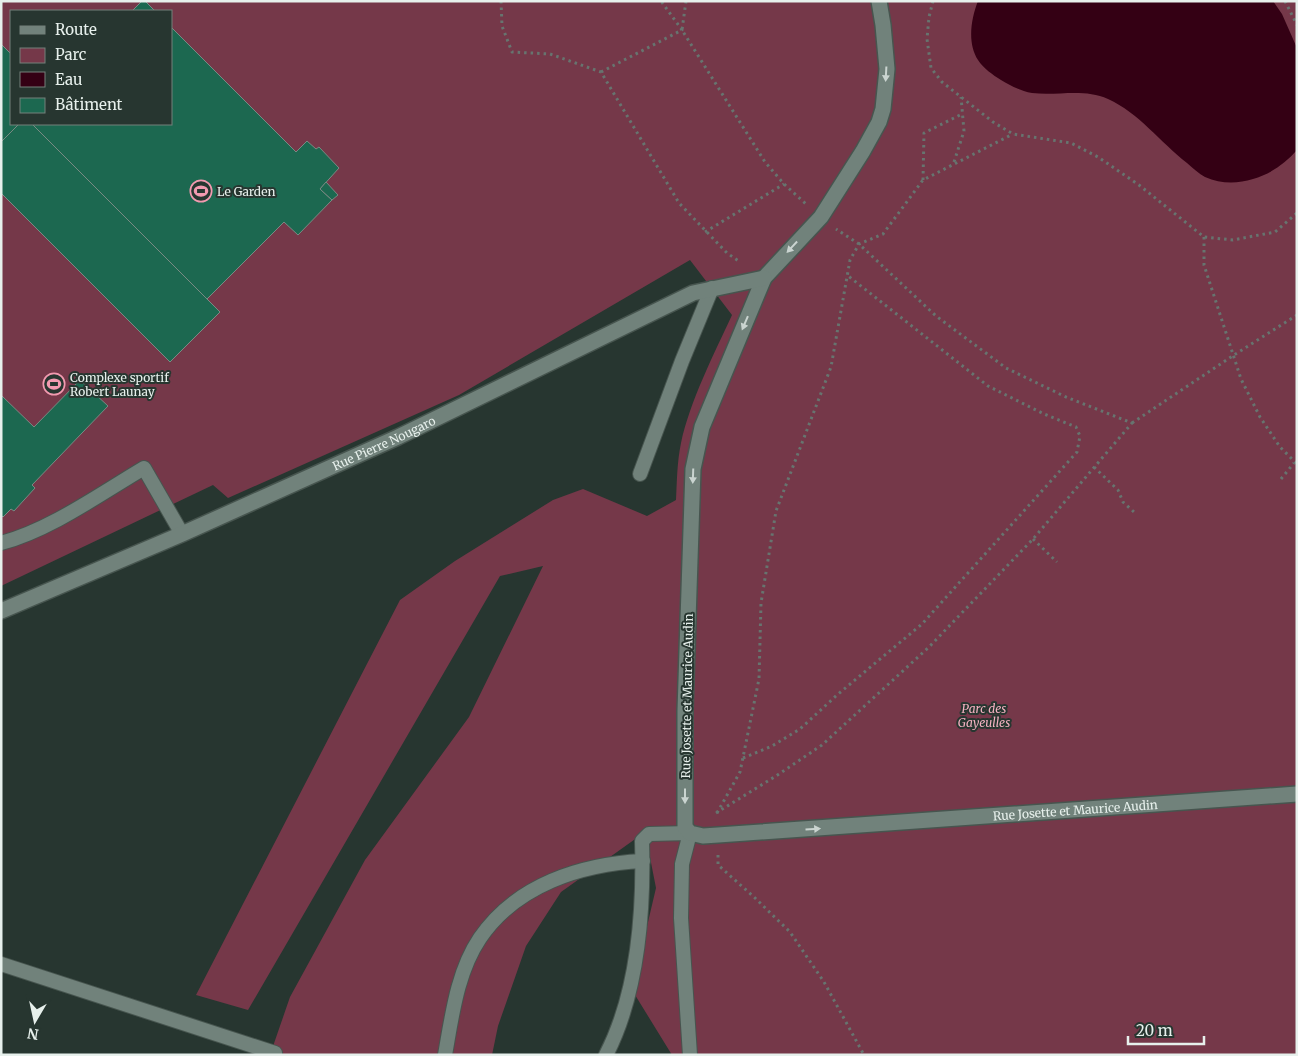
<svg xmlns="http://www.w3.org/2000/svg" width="1298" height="1056" font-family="Merriweather,serif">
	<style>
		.green { fill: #753849; fill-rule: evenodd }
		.water { fill: #340014 }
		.building { fill: #1c6850; stroke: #798a83 }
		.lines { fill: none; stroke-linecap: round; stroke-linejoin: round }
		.service-casing { stroke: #47554f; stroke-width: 16 }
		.minor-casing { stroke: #47554f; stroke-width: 18 }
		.path { stroke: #67746f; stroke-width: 3; stroke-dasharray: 2.5 4; stroke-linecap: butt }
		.service { stroke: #71827b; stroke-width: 14 }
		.minor { stroke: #71827b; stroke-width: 15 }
		.oneway { fill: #cad4d0 }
		.labels { text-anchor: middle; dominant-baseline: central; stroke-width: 4; stroke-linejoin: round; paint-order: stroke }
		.poi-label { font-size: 12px; fill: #e7f0ec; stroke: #273630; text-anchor: start }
		.street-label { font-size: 12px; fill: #e7f0ec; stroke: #273630 }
		.park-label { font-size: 12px; font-style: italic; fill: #f5b2c2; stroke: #273630 }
	</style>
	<rect width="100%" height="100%" fill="#273630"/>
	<path class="green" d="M1 1H1297V1055H672L632 990 656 888 645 832 561 892 526 946 498 1026 492 1055H270L290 997 365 860 469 717 543 566 500 576 248 1010 196 995 400 600 455 561 553 500 583 489 647 516 676 500C677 481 677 462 681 443 690 401 714 354 732 315L690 260 459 395 228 498 213 485 1 586ZM11 11H171V124H11Z"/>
	<path class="water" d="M978 1H1273L1282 14 1297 48V150C1285 164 1270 174 1253 179 1237 184 1221 184 1205 177 1199 174 1193 168 1187 163 1160 142 1139 113 1108 99 1084 88 1058 96 1032 93 1021 91 1011 86 1001 80 993 75 983 68 978 60 967 43 971 19 978 1Z"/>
	<g class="building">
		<path d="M142 1H145L155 11H132Z"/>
		<path d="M171 27 296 152 307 141 316 149 319 147 339 168 320 189 332 200 298 235 284 222 207 299 32 124H171Z"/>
		<path d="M1 44 11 54V124H19L1 142Z"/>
		<path d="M19 124H32L220 312 170 362 1 193V142Z"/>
		<path d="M326 182 338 195 332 200 320 189Z"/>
		<path d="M80 380 108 406 32 485 35 488 14 511 11 509 3 517 1 515V395L34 427Z"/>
	</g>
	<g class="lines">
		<g class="service-casing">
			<g id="service">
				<path d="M640 474 682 361 712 288"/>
				<path d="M1 543C50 530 100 494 144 468L182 534"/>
				<path d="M1 964 275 1053"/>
				<path d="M445 1055C452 1016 457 972 480 938 516 885 581 864 643 861"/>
				<path d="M606 1055C638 993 644 909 642 841L649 834 690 833 682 864 681 918 690 1055"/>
			</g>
		</g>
		<g class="minor-casing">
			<g id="minor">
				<path id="s1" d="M879 1 883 25 887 69 883 109 879 122 863 151 821 217 764 278 702 427 693 469 685 711V827L690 833 703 836 718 835 1297 794"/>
				<path id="s2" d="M1 611 182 534 398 437 693 293 764 278"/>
			</g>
		</g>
		<g class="path">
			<path d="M501 1 502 26 512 52 550 54 601 72 679 203 727 253 740 262"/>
			<path d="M686 1 682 30 765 162 784 184 806 204"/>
			<path d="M933 1 929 17 927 39 931 68 942 82 993 122 1013 134 1071 143 1098 157 1139 185 1204 237 1233 240 1275 232 1297 213"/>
			<path d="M1285 1 1297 25"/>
			<path d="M601 72 682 30 661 1"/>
			<path d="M954 162 964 131 961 97"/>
			<path d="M923 180 924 133 962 114"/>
			<path d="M705 232 784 184"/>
			<path d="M1204 237V265L1241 379 1260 417 1280 447 1297 464"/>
			<path d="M1132 423 1234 355 1297 315"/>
			<path d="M1094 467 1118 490 1123 502 1134 512"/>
			<path d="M1281 479 1294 463"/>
			<path d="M1033 539 1057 562"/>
			<path d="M743 758 772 746 800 729 837 695 922 624 1077 452 1080 436 1076 427 1044 414 988 386 847 275"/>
			<path d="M716 813 776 776 822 745 929 647 1033 539 1132 423 1066 397 1006 368 936 316 859 244 836 229"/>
			<path d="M717 813 740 772 759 679 761 603 776 511 831 367 850 260 859 244 883 234 923 180 1013 134"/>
			<path d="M718 855V865L754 897 790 932 824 982 864 1055"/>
		</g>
		<use href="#service" class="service"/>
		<use href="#minor" class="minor"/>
	</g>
	<defs><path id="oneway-solid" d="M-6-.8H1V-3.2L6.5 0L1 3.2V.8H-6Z" transform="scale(1.25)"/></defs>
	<g class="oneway">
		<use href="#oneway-solid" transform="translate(886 74) rotate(93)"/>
		<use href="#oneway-solid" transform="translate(792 247) rotate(133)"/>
		<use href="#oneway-solid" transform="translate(745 323) rotate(113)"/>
		<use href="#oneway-solid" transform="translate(693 476) rotate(92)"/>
		<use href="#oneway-solid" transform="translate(685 796) rotate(90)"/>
		<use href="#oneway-solid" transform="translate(813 829) rotate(-4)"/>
	</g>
	<defs>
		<g id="stadium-ring" transform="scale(1.125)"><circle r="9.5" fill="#273630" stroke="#f29ab0" stroke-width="1.5"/><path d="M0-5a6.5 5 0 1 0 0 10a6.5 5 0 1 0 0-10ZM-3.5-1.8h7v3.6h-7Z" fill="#f29ab0"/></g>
	</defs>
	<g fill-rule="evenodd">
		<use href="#stadium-ring" x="201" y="191"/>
		<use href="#stadium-ring" x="54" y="384"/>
	</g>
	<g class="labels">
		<g class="poi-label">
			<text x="217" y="191">Le Garden</text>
			<text x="70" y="377">Complexe sportif<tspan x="70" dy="14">Robert Launay</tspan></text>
		</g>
		<g class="street-label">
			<text stroke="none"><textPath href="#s2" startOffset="418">Rue Pierre Nougaro</textPath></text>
			<text transform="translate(687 696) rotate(-89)">Rue Josette et Maurice Audin</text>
			<text stroke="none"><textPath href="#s1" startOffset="1274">Rue Josette et Maurice Audin</textPath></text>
		</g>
		<g class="park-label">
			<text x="984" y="708">Parc des<tspan x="984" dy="14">Gayeulles</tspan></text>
		</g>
	</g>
	<rect width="1298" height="1056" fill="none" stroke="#e7f0ec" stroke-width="5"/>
	<rect x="10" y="10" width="162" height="115" fill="#273630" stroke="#74807b"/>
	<rect x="20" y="26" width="25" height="8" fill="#71827b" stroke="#74807b"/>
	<text x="55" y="35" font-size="15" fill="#e7f0ec">Route</text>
	<rect x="20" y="48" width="25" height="15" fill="#753849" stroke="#74807b"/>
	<text x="55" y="60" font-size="15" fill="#e7f0ec">Parc</text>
	<rect x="20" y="72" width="25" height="15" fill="#340014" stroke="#74807b"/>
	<text x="55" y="85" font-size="15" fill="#e7f0ec">Eau</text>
	<rect x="20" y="98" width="25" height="15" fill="#1c6850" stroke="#74807b"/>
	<text x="55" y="110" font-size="15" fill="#e7f0ec">Bâtiment</text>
	<g transform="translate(35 1021) rotate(189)" stroke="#273630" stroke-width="4" paint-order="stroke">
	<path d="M0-4L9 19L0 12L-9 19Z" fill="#e7f0ec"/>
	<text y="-8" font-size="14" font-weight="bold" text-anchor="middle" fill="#e7f0ec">N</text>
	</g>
	<path d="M1128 1036v8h76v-8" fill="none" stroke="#e7f0ec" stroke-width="2.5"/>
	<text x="1136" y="1036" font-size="15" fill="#e7f0ec" stroke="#273630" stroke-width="4" paint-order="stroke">20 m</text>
</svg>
